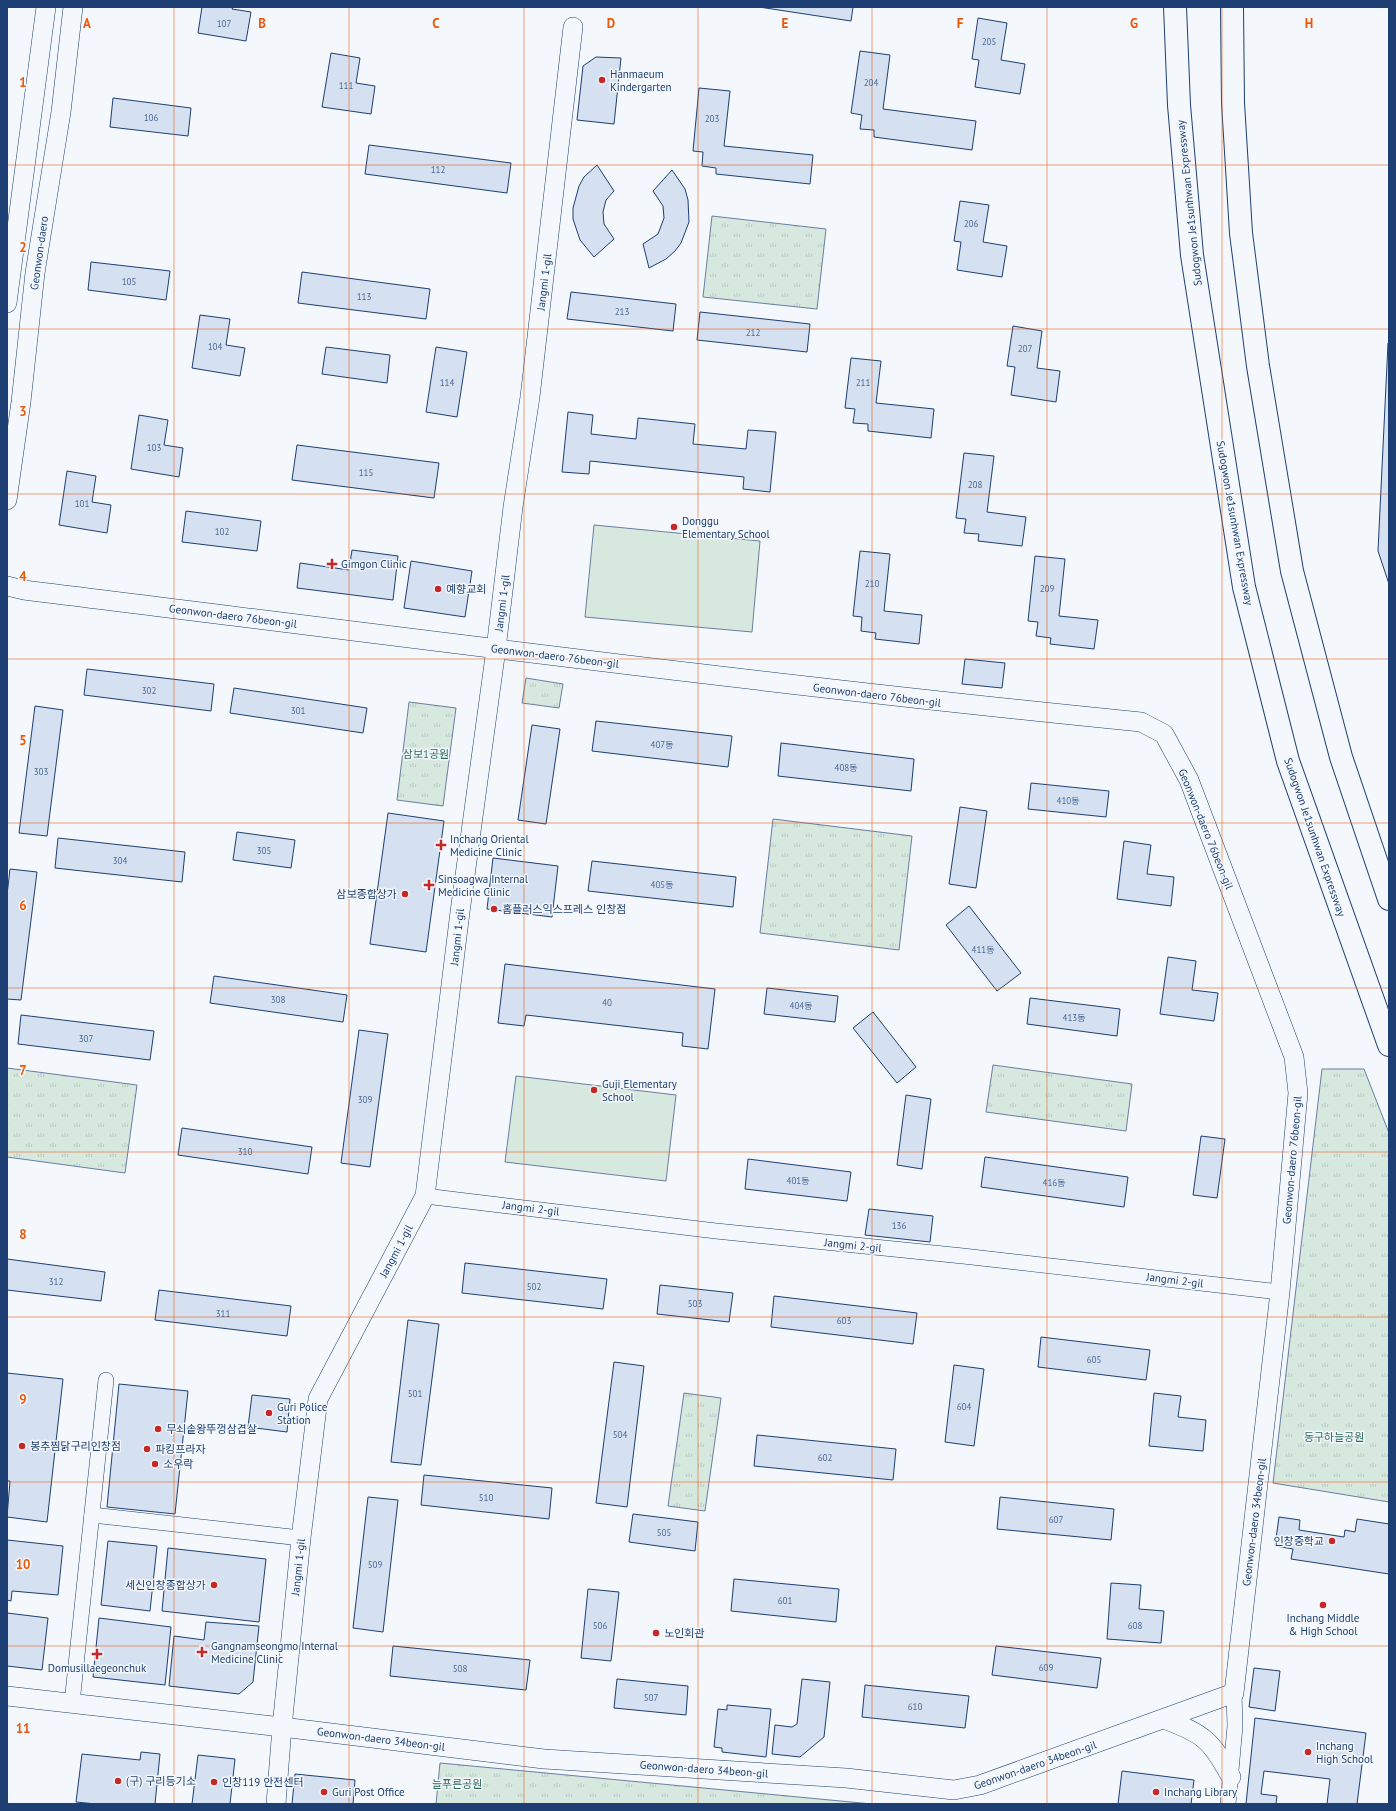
<svg xmlns="http://www.w3.org/2000/svg" width="1396" height="1811" font-family="'PT Sans','Noto Sans KR',sans-serif">
	<style>
		.grass { fill: #d7e8df; stroke: #687fa3 }
		.park { fill: url(#park-tufts); stroke: #687fa3 }
		.building { fill: #d5e0f0; stroke: #1d3f73 }
		.lines { fill: none; stroke-linecap: round; stroke-linejoin: round }
		.minor-casing { stroke: #1d3f73; stroke-width: 16 }
		.tertiary-casing { stroke: #1d3f73; stroke-width: 20 }
		.motorway-casing { stroke: #1d3f73; stroke-width: 24 }
		.minor { stroke: #f4f7fb; stroke-width: 15 }
		.tertiary { stroke: #f4f7fb; stroke-width: 19 }
		.motorway { stroke: #f4f7fb; stroke-width: 22 }
		.grid { fill: none; stroke: #e8590c; stroke-width: 1; stroke-opacity: 0.55 }
		.poi-dot { fill: #c62828; stroke: #f4f7fb; stroke-width: 1.5 }
		.labels { text-anchor: middle; dominant-baseline: central; stroke-width: 3; stroke-linejoin: round; paint-order: stroke }
		.number-label { font-size: 9px; fill: #4b6792 }
		.poi-label { font-size: 11px; fill: #1d3f73; stroke: #f4f7fb; text-anchor: start }
		.street-label { font-size: 11px; fill: #1d3f73; stroke: #f4f7fb }
		.park-label { font-size: 11px; fill: #2c6c60; stroke: #f4f7fb }
		.grid-label { font-size: 13px; text-anchor: middle; font-weight: bold; fill: #e8590c; stroke: #f4f7fb; stroke-width: 3; stroke-linejoin: round; paint-order: stroke }
	</style>
	<defs>
		<pattern id="park-tufts" width="24" height="20" patternUnits="userSpaceOnUse"><rect width="24" height="20" fill="#d7e8df"/><path d="M3 7l-1-3M5 7V3M7 7l1-3M15 17l-1-3M17 17v-4M19 17l1-3" fill="none" stroke="#b8c8c3"/></pattern>
	</defs>
	<rect width="100%" height="100%" fill="#f4f7fb"/>
	<g class="grass">
		<path d="M594 525 760 541 752 632 585 617Z"/>
		<path d="M516 1076 676 1095 666 1181 505 1162Z"/>
	</g>
	<g class="park">
		<path d="M712 216 826 229 817 309 703 297Z"/>
		<path d="M526 678 563 684 559 708 522 703Z"/>
		<path d="M409 702 456 708 443 806 397 800Z"/>
		<path d="M773 819 912 836 899 950 760 933Z"/>
		<path d="M993 1065 1132 1084 1126 1131 986 1112Z"/>
		<path d="M7 1068 137 1085 125 1173 7 1157Z"/>
		<path d="M1322 1069H1364L1389 1133V1502L1273 1483Z"/>
		<path d="M684 1393 721 1398 705 1511 668 1506Z"/>
		<path d="M440 1763 872 1804H436Z"/>
	</g>
	<g class="building">
		<path d="M202 7H233L232 9 251 12 246 41 198 33Z"/>
		<path d="M759 7H853L851 21Z"/>
		<path d="M978 18 1007 23 1001 60 1025 64 1020 94 975 87 979 60 972 59Z"/>
		<path d="M860 51 890 55 883 109 976 121 972 150 874 137V130L860 129 862 115 851 113Z"/>
		<path d="M331 53 360 58 356 83 375 86 371 114 322 107Z"/>
		<path d="M596 57 621 58 614 124 577 120 583 66Z"/>
		<path d="M699 88 730 91 724 146 813 155 810 184 716 174V168L702 166 703 152 693 151Z"/>
		<path d="M113 98 191 108 188 136 110 127Z"/>
		<path d="M369 145 511 163 507 193 365 174Z"/>
		<path d="M597 165 614 191 606 200 603 212 604 224 614 239 594 257 580 240 573 219V208L579 186 584 177Z"/>
		<path d="M672 170 685 189 688 200 689 222 681 243 675 251 666 259 649 268 643 244 658 234 664 218 663 206 653 191Z"/>
		<path d="M960 201 989 205 983 242 1007 246 1002 277 957 270 961 242 954 241Z"/>
		<path d="M91 262 170 271 166 300 88 290Z"/>
		<path d="M302 272 430 289 426 319 298 303Z"/>
		<path d="M571 292 676 304 673 331 567 319Z"/>
		<path d="M700 312 810 324 807 352 697 340Z"/>
		<path d="M200 315 230 319 226 345 245 348 240 376 192 368Z"/>
		<path d="M1013 326 1042 331 1037 368 1060 371 1056 402 1011 395 1015 367 1007 366Z"/>
		<path d="M1388 343H1389V584L1378 551Z"/>
		<path d="M326 347 390 355 387 383 322 374Z"/>
		<path d="M436 347 467 352 457 417 426 412Z"/>
		<path d="M851 358 881 361 876 403 934 409 931 438 868 431V424L853 423 855 409 845 408Z"/>
		<path d="M568 412 593 415 591 434 636 439 638 418 695 424 693 444 746 449 748 430 776 432 770 492 743 489 744 477 590 461 589 474 562 472Z"/>
		<path d="M139 415 168 420 164 445 183 448 179 477 131 469Z"/>
		<path d="M297 445 439 463 434 498 292 480Z"/>
		<path d="M964 453 994 456 987 512 1026 517 1022 546 978 541 979 534 964 533 966 519 956 518Z"/>
		<path d="M67 471 96 476 92 502 111 505 107 533 59 525Z"/>
		<path d="M186 511 261 521 257 551 182 542Z"/>
		<path d="M352 550 398 556 393 600 297 588 300 563 349 570Z"/>
		<path d="M860 551 890 554 884 611 922 615 919 644 875 639 876 633 861 631 862 617 853 616Z"/>
		<path d="M1035 556 1065 559 1059 616 1098 620 1094 649 1050 644 1051 638 1036 636 1038 622 1028 621Z"/>
		<path d="M411 561 472 571 465 617 404 608Z"/>
		<path d="M965 659 1005 663 1002 688 962 684Z"/>
		<path d="M87 669 214 684 211 711 84 695Z"/>
		<path d="M234 688 367 708 363 733 230 713Z"/>
		<path d="M35 706 63 710 47 836 19 833Z"/>
		<path d="M596 721 732 736 728 767 592 751Z"/>
		<path d="M532 725 560 729 546 824 518 820Z"/>
		<path d="M781 743 914 759 911 791 778 776Z"/>
		<path d="M1031 783 1109 791 1106 817 1028 809Z"/>
		<path d="M960 807 987 811 976 888 949 884Z"/>
		<path d="M388 813 444 821 426 952 370 944Z"/>
		<path d="M237 832 295 840 291 868 233 860Z"/>
		<path d="M58 838 185 852 182 882 55 868Z"/>
		<path d="M1124 841 1151 845 1147 874 1174 877 1171 906 1117 899Z"/>
		<path d="M493 858 558 866 552 917 487 909Z"/>
		<path d="M592 861 736 877 733 907 588 891Z"/>
		<path d="M10 869 37 872 21 1000 7 999V895Z"/>
		<path d="M969 906 1021 973 997 991 946 925Z"/>
		<path d="M1168 957 1196 961 1192 990 1218 993 1214 1021 1160 1014Z"/>
		<path d="M505 964 715 989 708 1049 682 1046 683 1033 526 1015 524 1026 498 1023Z"/>
		<path d="M214 976 347 995 343 1022 210 1003Z"/>
		<path d="M767 988 838 996 835 1022 764 1014Z"/>
		<path d="M1030 998 1120 1009 1117 1036 1027 1024Z"/>
		<path d="M873 1012 916 1067 897 1083 853 1028Z"/>
		<path d="M21 1015 154 1031 150 1060 18 1044Z"/>
		<path d="M359 1030 388 1034 370 1167 341 1163Z"/>
		<path d="M906 1095 931 1099 922 1169 897 1165Z"/>
		<path d="M182 1128 312 1147 308 1174 178 1155Z"/>
		<path d="M1201 1136 1225 1139 1217 1198 1193 1195Z"/>
		<path d="M985 1157 1128 1177 1124 1207 981 1187Z"/>
		<path d="M748 1159 851 1172 847 1201 745 1189Z"/>
		<path d="M869 1209 933 1216 930 1242 865 1235Z"/>
		<path d="M7 1259 105 1272 101 1301 7 1290Z"/>
		<path d="M465 1263 607 1279 603 1309 462 1293Z"/>
		<path d="M660 1285 733 1293 729 1322 657 1314Z"/>
		<path d="M159 1290 291 1306 287 1336 155 1320Z"/>
		<path d="M774 1296 917 1313 913 1344 771 1327Z"/>
		<path d="M408 1320 439 1324 421 1465 391 1462Z"/>
		<path d="M1041 1337 1150 1350 1146 1380 1038 1367Z"/>
		<path d="M614 1362 644 1366 627 1507 596 1503Z"/>
		<path d="M954 1365 984 1369 974 1446 945 1442Z"/>
		<path d="M7 1373 63 1379 47 1522 7 1517 10 1481H7Z"/>
		<path d="M119 1384 188 1391 175 1514 107 1507Z"/>
		<path d="M1154 1393 1181 1396 1178 1417 1206 1420 1203 1451 1149 1446Z"/>
		<path d="M252 1395 290 1399 287 1432 248 1427Z"/>
		<path d="M757 1435 896 1449 893 1480 754 1466Z"/>
		<path d="M424 1475 552 1488 549 1519 421 1505Z"/>
		<path d="M368 1497 398 1500 383 1632 353 1628Z"/>
		<path d="M1000 1497 1114 1509 1111 1540 997 1529Z"/>
		<path d="M633 1514 698 1522 695 1551 629 1542Z"/>
		<path d="M1279 1517 1300 1520 1299 1530 1344 1537 1345 1530 1355 1532 1357 1519 1389 1524V1574L1291 1559 1293 1549 1275 1546Z"/>
		<path d="M7 1540 63 1546 58 1595 12 1591 11 1601 7 1600Z"/>
		<path d="M108 1541 157 1546 150 1611 101 1605Z"/>
		<path d="M168 1548 266 1559 259 1622 162 1611Z"/>
		<path d="M734 1579 839 1589 836 1622 731 1611Z"/>
		<path d="M1111 1583 1141 1585 1139 1609 1164 1611 1161 1643 1107 1639Z"/>
		<path d="M588 1589 619 1592 611 1661 581 1658Z"/>
		<path d="M7 1613 48 1618 42 1670 7 1666Z"/>
		<path d="M99 1618 171 1627 165 1685 93 1677Z"/>
		<path d="M206 1622 259 1626 253 1682 239 1694 169 1686 174 1636 204 1640Z"/>
		<path d="M393 1646 530 1660 526 1690 390 1676Z"/>
		<path d="M996 1646 1101 1658 1097 1688 992 1675Z"/>
		<path d="M1254 1668 1280 1671 1275 1711 1249 1707Z"/>
		<path d="M617 1679 688 1686 686 1715 614 1708Z"/>
		<path d="M802 1679 830 1682 824 1737 800 1757 772 1754 775 1725 792 1727 797 1724Z"/>
		<path d="M865 1685 969 1696 965 1728 862 1717Z"/>
		<path d="M727 1705 771 1709 766 1757 722 1752V1748L714 1747 718 1709 727 1710Z"/>
		<path d="M1255 1718 1366 1733 1357 1804H1327L1330 1779 1264 1771 1261 1794 1277 1796 1276 1804H1246Z"/>
		<path d="M141 1752 160 1754 155 1804H96L76 1802 82 1754 140 1760Z"/>
		<path d="M198 1755 235 1759 230 1804H192Z"/>
		<path d="M1122 1771 1194 1780 1191 1804H1118Z"/>
		<path d="M295 1774 355 1780 353 1804H292Z"/>
	</g>
	<g class="lines">
		<g class="minor-casing">
			<g id="minor">
				<path d="M425 1196 716 1231 963 1256 1280 1292"/>
				<path d="M92 1515 301 1538"/>
				<path d="M72 1703 106 1380"/>
				<path d="M1228 1804 1235 1726 1234 1693"/>
			</g>
		</g>
		<g class="tertiary-casing">
			<g id="tertiary">
				<path d="M7 303 46 7"/>
				<path d="M7 500 21 402 35 273 61 112 73 7"/>
				<path d="M7 586 24 590C396 636 768 685 1141 722L1164 734 1189 780 1294 1057 1298 1093 1280 1292 1234 1693 980 1785 954 1790 846 1778 544 1759 282 1727 7 1696"/>
				<path d="M1164 1719C1204 1734 1211 1740 1231 1777"/>
				<path d="M276 1804 282 1727 301 1538 318 1399 425 1196 460 912 496 649 513 507 530 397 573 27"/>
			</g>
		</g>
		<g class="motorway-casing">
			<g id="motorway">
				<path d="M1175 7 1179 105 1192 255 1244 587 1288 761 1389 1045"/>
				<path d="M1232 7 1233 103 1241 233 1258 366 1292 571 1341 757 1389 899"/>
			</g>
		</g>
		<use href="#minor" class="minor"/>
		<use href="#tertiary" class="tertiary"/>
		<use href="#motorway" class="motorway"/>
	</g>
	<path class="grid" d="M174 7V1804M349 7V1804M524 7V1804M698 7V1804M872 7V1804M1047 7V1804M1222 7V1804M7 165H1389M7 329H1389M7 494H1389M7 659H1389M7 823H1389M7 988H1389M7 1152H1389M7 1317H1389M7 1482H1389M7 1646H1389"/>
	<g class="poi-dot">
		<circle cx="602" cy="80" r="4"/>
		<circle cx="674" cy="527" r="4"/>
		<path d="M330 558h4v4h4v4h-4v4h-4v-4h-4v-4h4z"/>
		<circle cx="438" cy="589" r="4"/>
		<path d="M439 839h4v4h4v4h-4v4h-4v-4h-4v-4h4z"/>
		<path d="M427 879h4v4h4v4h-4v4h-4v-4h-4v-4h4z"/>
		<circle cx="405" cy="894" r="4"/>
		<circle cx="494" cy="909" r="4"/>
		<circle cx="594" cy="1090" r="4"/>
		<circle cx="269" cy="1413" r="4"/>
		<circle cx="158" cy="1429" r="4"/>
		<circle cx="22" cy="1446" r="4"/>
		<circle cx="147" cy="1449" r="4"/>
		<circle cx="155" cy="1464" r="4"/>
		<circle cx="1332" cy="1541" r="4"/>
		<circle cx="214" cy="1585" r="4"/>
		<circle cx="1323" cy="1605" r="4"/>
		<circle cx="656" cy="1633" r="4"/>
		<path d="M200 1646h4v4h4v4h-4v4h-4v-4h-4v-4h4z"/>
		<path d="M95 1648h4v4h4v4h-4v4h-4v-4h-4v-4h4z"/>
		<circle cx="1308" cy="1752" r="4"/>
		<circle cx="118" cy="1781" r="4"/>
		<circle cx="214" cy="1782" r="4"/>
		<circle cx="324" cy="1792" r="4"/>
		<circle cx="1156" cy="1792" r="4"/>
	</g>
	<g class="labels">
		<g class="number-label">
			<text x="224" y="23">107</text>
			<text x="989" y="41">205</text>
			<text x="871" y="82">204</text>
			<text x="346" y="85">111</text>
			<text x="151" y="117">106</text>
			<text x="712" y="118">203</text>
			<text x="438" y="169">112</text>
			<text x="971" y="223">206</text>
			<text x="129" y="281">105</text>
			<text x="364" y="296">113</text>
			<text x="622" y="311">213</text>
			<text x="753" y="332">212</text>
			<text x="215" y="346">104</text>
			<text x="1025" y="348">207</text>
			<text x="447" y="382">114</text>
			<text x="863" y="382">211</text>
			<text x="154" y="447">103</text>
			<text x="366" y="472">115</text>
			<text x="975" y="484">208</text>
			<text x="82" y="503">101</text>
			<text x="222" y="531">102</text>
			<text x="872" y="583">210</text>
			<text x="1047" y="588">209</text>
			<text x="149" y="690">302</text>
			<text x="298" y="710">301</text>
			<text x="662" y="744">407동</text>
			<text x="846" y="767">408동</text>
			<text x="41" y="771">303</text>
			<text x="1068" y="800">410동</text>
			<text x="264" y="850">305</text>
			<text x="120" y="860">304</text>
			<text x="662" y="884">405동</text>
			<text x="983" y="949">411동</text>
			<text x="278" y="999">308</text>
			<text x="607" y="1002">40</text>
			<text x="801" y="1005">404동</text>
			<text x="1074" y="1017">413동</text>
			<text x="86" y="1038">307</text>
			<text x="365" y="1099">309</text>
			<text x="245" y="1151">310</text>
			<text x="798" y="1180">401동</text>
			<text x="1054" y="1182">416동</text>
			<text x="899" y="1225">136</text>
			<text x="56" y="1281">312</text>
			<text x="534" y="1286">502</text>
			<text x="695" y="1303">503</text>
			<text x="223" y="1313">311</text>
			<text x="844" y="1320">603</text>
			<text x="1094" y="1359">605</text>
			<text x="415" y="1393">501</text>
			<text x="964" y="1406">604</text>
			<text x="620" y="1434">504</text>
			<text x="825" y="1457">602</text>
			<text x="486" y="1497">510</text>
			<text x="1056" y="1519">607</text>
			<text x="664" y="1532">505</text>
			<text x="375" y="1564">509</text>
			<text x="785" y="1600">601</text>
			<text x="600" y="1625">506</text>
			<text x="1135" y="1625">608</text>
			<text x="1046" y="1667">609</text>
			<text x="460" y="1668">508</text>
			<text x="651" y="1697">507</text>
			<text x="915" y="1706">610</text>
		</g>
		<g class="poi-label">
			<text x="610" y="74">Hanmaeum<tspan x="610" dy="13">Kindergarten</tspan></text>
			<text x="682" y="521">Donggu<tspan x="682" dy="13">Elementary School</tspan></text>
			<text x="341" y="564">Gimgon Clinic</text>
			<text x="446" y="589">예향교회</text>
			<text x="450" y="839">Inchang Oriental<tspan x="450" dy="13">Medicine Clinic</tspan></text>
			<text x="438" y="879">Sinsoagwa Internal<tspan x="438" dy="13">Medicine Clinic</tspan></text>
			<text x="397" y="894" text-anchor="end">삼보종합상가</text>
			<text x="502" y="909">홈플러스익스프레스 인창점</text>
			<text x="602" y="1084">Guji Elementary<tspan x="602" dy="13">School</tspan></text>
			<text x="277" y="1407">Guri Police<tspan x="277" dy="13">Station</tspan></text>
			<text x="166" y="1429">무쇠솥왕뚜껑삼겹살</text>
			<text x="30" y="1446">봉추찜닭구리인창점</text>
			<text x="155" y="1449">파킹프라자</text>
			<text x="163" y="1464">소우락</text>
			<text x="1324" y="1541" text-anchor="end">인창중학교</text>
			<text x="206" y="1585" text-anchor="end">세신인창종합상가</text>
			<text x="1323" y="1618" text-anchor="middle">Inchang Middle<tspan x="1323" dy="13">&amp; High School</tspan></text>
			<text x="664" y="1633">노인회관</text>
			<text x="211" y="1646">Gangnamseongmo Internal<tspan x="211" dy="13">Medicine Clinic</tspan></text>
			<text x="97" y="1668" text-anchor="middle">Domusillaegeonchuk</text>
			<text x="1316" y="1746">Inchang<tspan x="1316" dy="13">High School</tspan></text>
			<text x="126" y="1781">(구) 구리등기소</text>
			<text x="222" y="1782">인창119 안전센터</text>
			<text x="332" y="1792">Guri Post Office</text>
			<text x="1164" y="1792">Inchang Library</text>
		</g>
		<g class="street-label">
			<text transform="translate(1189 203) rotate(-96)">Sudogwon Je1sunhwan Expressway</text>
			<text transform="translate(39 253) rotate(-82)">Geonwon-daero</text>
			<text transform="translate(544 282) rotate(-83)">Jangmi 1-gil</text>
			<text transform="translate(1235 523) rotate(80)">Sudogwon Je1sunhwan Expressway</text>
			<text transform="translate(502 603) rotate(-83)">Jangmi 1-gil</text>
			<text transform="translate(233 616) rotate(7)">Geonwon-daero 76beon-gil</text>
			<text transform="translate(555 656) rotate(7)">Geonwon-daero 76beon-gil</text>
			<text transform="translate(877 695) rotate(7)">Geonwon-daero 76beon-gil</text>
			<text transform="translate(1206 829) rotate(68)">Geonwon-daero 76beon-gil</text>
			<text transform="translate(1315 837) rotate(71)">Sudogwon Je1sunhwan Expressway</text>
			<text transform="translate(457 937) rotate(-84)">Jangmi 1-gil</text>
			<text transform="translate(1292 1160) rotate(-85)">Geonwon-daero 76beon-gil</text>
			<text transform="translate(531 1208) rotate(7)">Jangmi 2-gil</text>
			<text transform="translate(853 1245) rotate(6)">Jangmi 2-gil</text>
			<text transform="translate(396 1251) rotate(-62)">Jangmi 1-gil</text>
			<text transform="translate(1175 1280) rotate(7)">Jangmi 2-gil</text>
			<text transform="translate(1254 1522) rotate(-83)">Geonwon-daero 34beon-gil</text>
			<text transform="translate(298 1567) rotate(-84)">Jangmi 1-gil</text>
			<text transform="translate(381 1739) rotate(7)">Geonwon-daero 34beon-gil</text>
			<text transform="translate(1035 1765) rotate(-19)">Geonwon-daero 34beon-gil</text>
			<text transform="translate(704 1769) rotate(4)">Geonwon-daero 34beon-gil</text>
		</g>
		<g class="park-label">
			<text x="426" y="754">삼보1공원</text>
			<text x="1334" y="1437">동구하늘공원</text>
			<text x="457" y="1784">늘푸른공원</text>
		</g>
	</g>
	<g class="grid-label">
		<text x="87" y="28">A</text>
		<text x="262" y="28">B</text>
		<text x="436" y="28">C</text>
		<text x="611" y="28">D</text>
		<text x="785" y="28">E</text>
		<text x="960" y="28">F</text>
		<text x="1134" y="28">G</text>
		<text x="1309" y="28">H</text>
		<text x="23" y="87">1</text>
		<text x="23" y="252">2</text>
		<text x="23" y="416">3</text>
		<text x="23" y="581">4</text>
		<text x="23" y="745">5</text>
		<text x="23" y="910">6</text>
		<text x="23" y="1075">7</text>
		<text x="23" y="1239">8</text>
		<text x="23" y="1404">9</text>
		<text x="23" y="1569">10</text>
		<text x="23" y="1733">11</text>
	</g>
	<rect width="1396" height="1811" fill="none" stroke="#1d3f73" stroke-width="16"/>
</svg>
